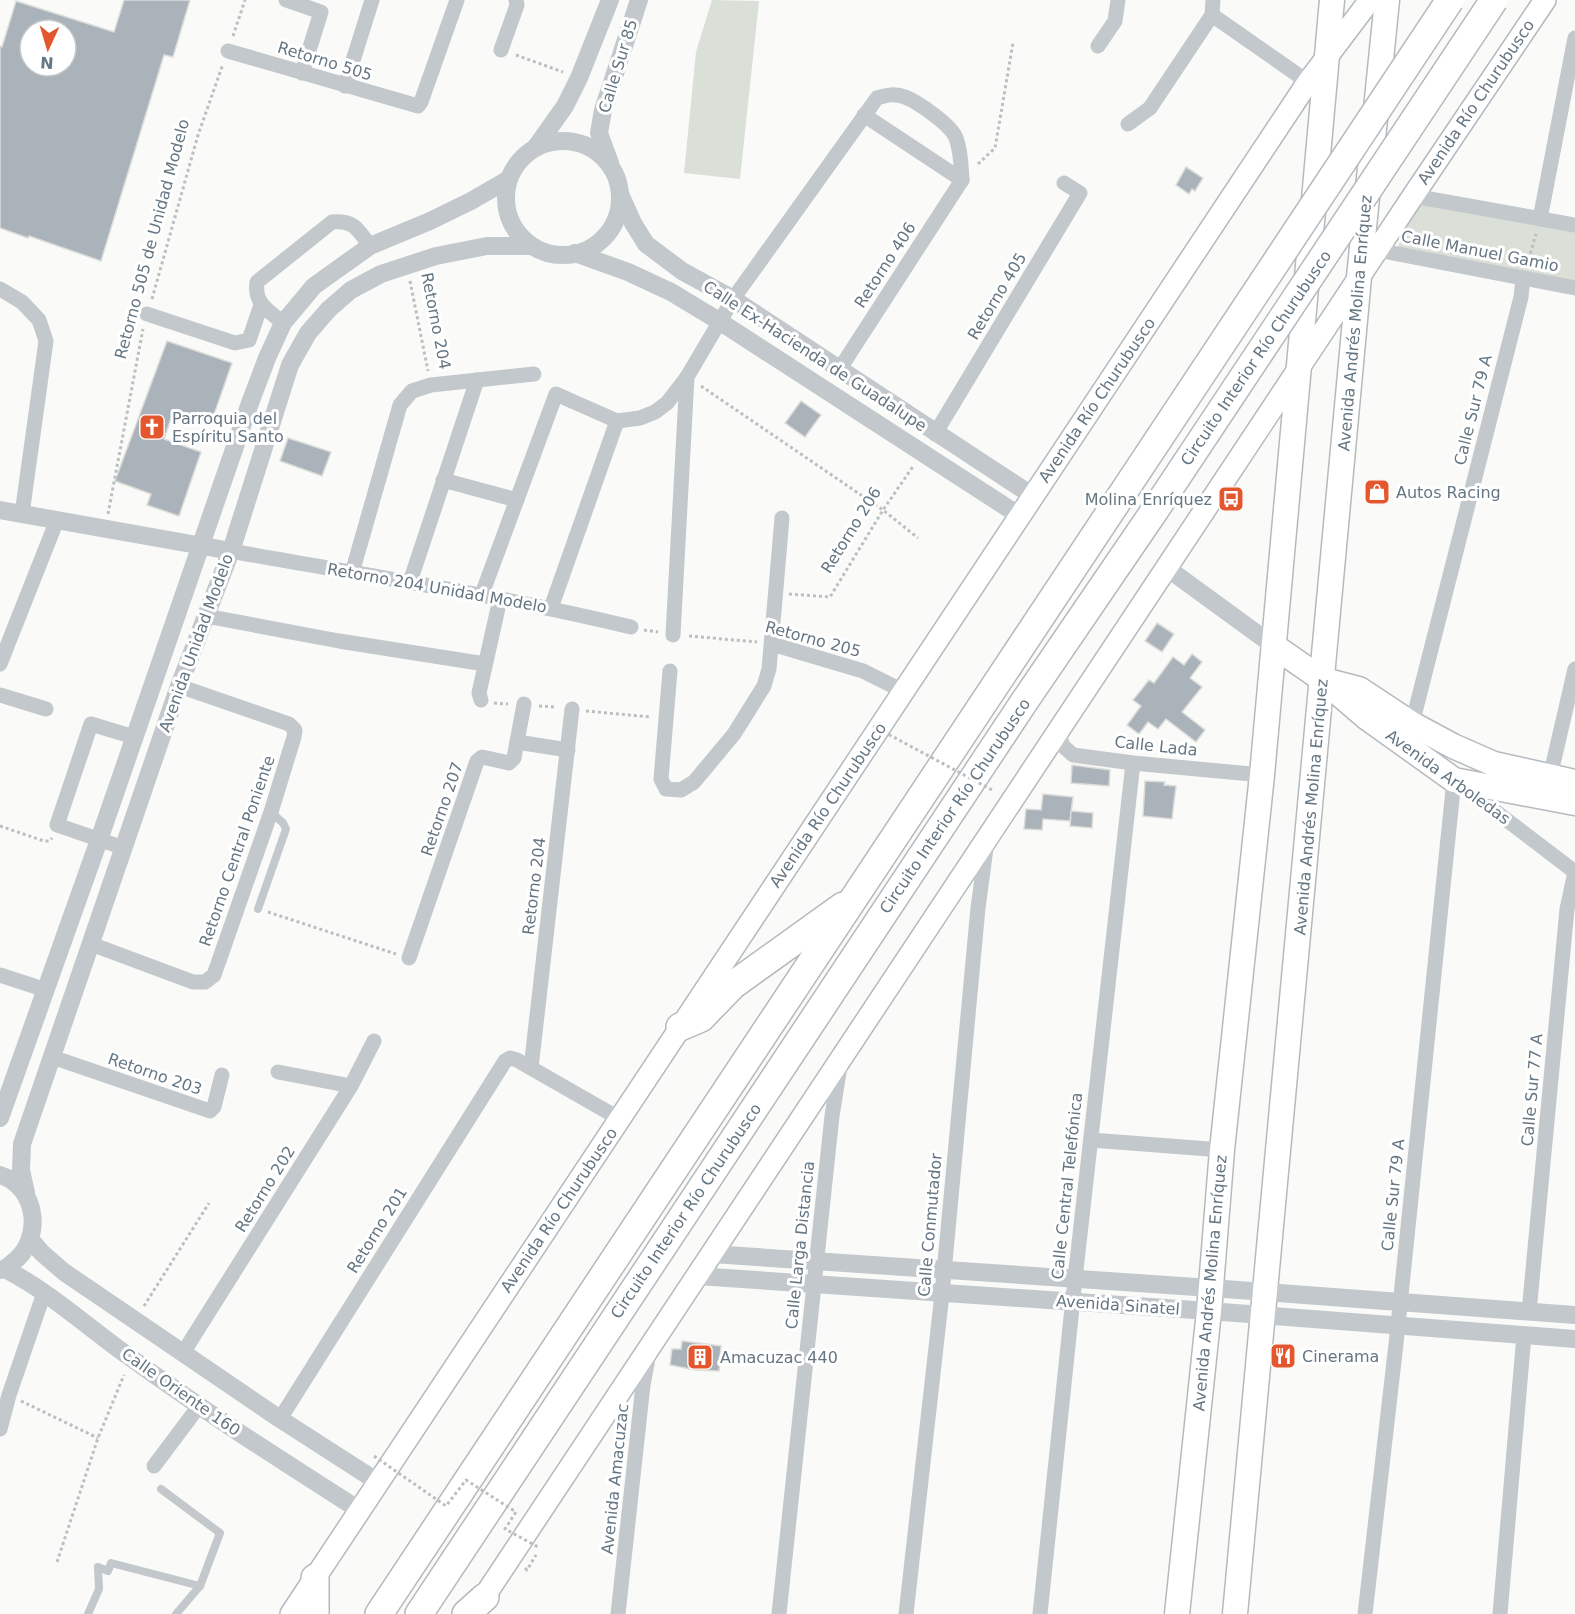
<svg xmlns="http://www.w3.org/2000/svg" width="1575" height="1614" font-family="'DejaVu Sans',sans-serif">
	<style>
		.green { fill: #dadfd7 }
		.building { fill: #aab3b9; stroke: #dcdcda; stroke-width: 1.5; fill-rule: evenodd }
		.lines { fill: none; stroke-linecap: round; stroke-linejoin: round }
		.secondary-casing { stroke: #b3babf; stroke-width: 24 }
		.primary-casing { stroke: #b5babe; stroke-width: 27 }
		.motorway-casing { stroke: #b4b9bd; stroke-width: 30 }
		.path { stroke: #bbbfc2; stroke-width: 3; stroke-dasharray: 3 3; stroke-linecap: butt }
		.service { stroke: #c3c8cc; stroke-width: 8 }
		.minor { stroke: #c3c8cc; stroke-width: 15 }
		.tertiary { stroke: #c3c8cc; stroke-width: 18 }
		.secondary { stroke: #fff; stroke-width: 21 }
		.primary { stroke: #fff; stroke-width: 24 }
		.motorway { stroke: #fff; stroke-width: 27 }
		.motorway-bridge-casing { stroke: #b4b9bd; stroke-width: 30; stroke-linecap: butt }
		.path-bridge { stroke: #bbbfc2; stroke-width: 3; stroke-dasharray: 3 3; stroke-linecap: butt }
		.motorway-bridge { stroke: #fff; stroke-width: 27 }
		.labels { text-anchor: middle; dominant-baseline: central; stroke-width: 6; stroke-linejoin: round; paint-order: stroke }
		.street-label { font-size: 16px; fill: #657683; stroke: #fff }
		.poi-label { font-size: 16px; fill: #657683; stroke: #fff; text-anchor: start }
	</style>
	<rect width="100%" height="100%" fill="#fafaf8"/>
	<g class="green">
		<path d="M712 0 759 1 740 179 684 173 696 52Z"/>
		<path d="M1420 199 1575 228V281L1397 248Z"/>
	</g>
	<g class="building">
		<path d="M124 0H190L173 57 164 55 101 261 29 236 28 238 0 228V46L2 47 16 1 114 32ZM30 30H66V66H30Z"/>
		<path d="M1186 167 1203 178 1195 191 1192 189 1189 194 1176 185Z"/>
		<path d="M167 341 232 363 211 423 174 410 164 439 201 452 179 516 147 505 151 494 115 481Z"/>
		<path d="M801 401 821 415 805 437 785 423Z"/>
		<path d="M288 438 331 452 322 476 280 461Z"/>
		<path d="M1157 623 1174 634 1162 652 1145 641Z"/>
		<path d="M1192 654 1202 662 1190 678 1202 687 1182 712 1205 730 1196 742 1166 719 1158 729 1148 722 1139 734 1127 725 1141 706 1133 700 1149 680 1154 683 1173 657 1184 665Z"/>
		<path d="M1072 765 1110 770 1109 786 1071 783Z"/>
		<path d="M1145 781 1165 782 1164 785 1176 786 1172 819 1143 816Z"/>
		<path d="M1043 794 1073 797 1070 821 1043 819 1042 830 1024 829 1026 809 1041 810Z"/>
		<path d="M1071 811 1093 813 1092 828 1070 826Z"/>
		<path d="M682 1341 721 1346 719 1371 695 1370 670 1365 672 1349H681Z"/>
	</g>
	<g class="lines">
		<g class="secondary-casing">
			<g id="secondary">
				<path d="M476 1609 1413 196 1545 0"/>
				<path d="M291 1614 1308 82 1370 0"/>
			</g>
		</g>
		<g class="primary-casing">
			<g id="primary">
				<path d="M1274 646 1323 680 1366 717 1454 780 1575 803"/>
				<path d="M1328 681 1359 689 1412 724 1453 746 1494 764 1575 782"/>
				<path d="M1177 1614 1209 1311 1222 1150 1262 775 1332 0"/>
				<path d="M1235 1614 1359 277 1387 0"/>
			</g>
		</g>
		<g class="motorway-casing">
			<g id="motorway">
				<path d="M680 1027 701 1018 733 985 843 906"/>
				<path d="M315 1578V1614"/>
				<path d="M379 1614 1158 440"/>
				<path d="M419 1614 1024 702 1153 513"/>
				<path d="M466 1614 485 1597"/>
			</g>
		</g>
		<g class="path">
			<path d="M233 36 245 0"/>
			<path d="M516 55 563 72"/>
			<path d="M978 164 995 148 1013 43"/>
			<path d="M1527 265 1536 234"/>
			<path d="M410 281 428 371"/>
			<path d="M152 299 198 135 223 64"/>
			<path d="M701 386 883 510 918 538"/>
			<path d="M108 514 143 329"/>
			<path d="M789 594 830 597 883 510 914 465"/>
			<path d="M644 630 658 632"/>
			<path d="M689 636 757 642"/>
			<path d="M494 703 508 704"/>
			<path d="M539 706 556 707"/>
			<path d="M586 711 651 717"/>
			<path d="M0 826 44 841H49L52 838"/>
			<path d="M268 912 396 954"/>
			<path d="M144 1306 209 1203"/>
			<path d="M21 1401 98 1438"/>
			<path d="M57 1562 98 1438 124 1375"/>
			<path d="M525 1568 527 1570 536 1555"/>
		</g>
		<g class="service">
			<path d="M258 909 286 829 283 823 271 812"/>
			<path d="M161 1489 220 1533 200 1586 176 1614"/>
			<path d="M88 1614 99 1589 98 1567 108 1571 111 1563 200 1586"/>
		</g>
		<g class="minor">
			<path d="M286 0 321 12 302 73"/>
			<path d="M1212 15 1308 82"/>
			<path d="M1098 46 1115 21 1118 0"/>
			<path d="M501 50 517 5 516 0"/>
			<path d="M228 51 418 106 421 102 457 0"/>
			<path d="M345 86 372 0"/>
			<path d="M864 115 962 180"/>
			<path d="M1128 124 1150 108 1212 15 1213 0"/>
			<path d="M1413 196 1575 225"/>
			<path d="M1540 219 1575 38"/>
			<path d="M1377 250 1575 288"/>
			<path d="M0 289 22 302 39 320 46 341 22 514"/>
			<path d="M147 314 235 343 249 340 261 305"/>
			<path d="M283 323C268 310 254 304 257 282L332 222C355 220 358 230 370 246"/>
			<path d="M839 370 962 180"/>
			<path d="M935 434 1080 193 1064 183"/>
			<path d="M443 480 517 500"/>
			<path d="M231 551C364 575 499 595 631 627"/>
			<path d="M352 573 400 405 412 391 431 385 534 374"/>
			<path d="M410 582 477 380"/>
			<path d="M482 594 556 394 617 421 640 418 655 412 667 403 687 377"/>
			<path d="M551 608 617 421"/>
			<path d="M206 616 339 641 485 664"/>
			<path d="M673 635 687 377 733 299 877 98C887 95 895 93 905 97 918 102 951 125 956 138 961 151 961 165 962 180"/>
			<path d="M772 644 863 671 903 691"/>
			<path d="M0 664 57 520"/>
			<path d="M670 671 661 779 666 789 681 790 694 782 734 734 764 686 769 669 782 518"/>
			<path d="M0 695 46 709"/>
			<path d="M481 700 479 693 500 599"/>
			<path d="M1412 724 1521 297 1523 278"/>
			<path d="M1058 732 1063 746 1073 755 1133 763 1262 775"/>
			<path d="M517 742 568 750"/>
			<path d="M1550 777 1575 669"/>
			<path d="M1461 785 1575 872"/>
			<path d="M124 848 57 825 91 724 134 737"/>
			<path d="M91 944 193 982H205L214 975 271 812 294 737 295 730 289 724 179 686"/>
			<path d="M409 958 477 761 482 757 509 763 514 758 524 704"/>
			<path d="M0 975 46 990"/>
			<path d="M52 1057 210 1111 214 1107 222 1075"/>
			<path d="M531 1068 572 709"/>
			<path d="M278 1072 351 1086"/>
			<path d="M1091 1140 1222 1150"/>
			<path d="M1529 1312 1567 909 1575 872"/>
			<path d="M183 1353 351 1086 374 1041"/>
			<path d="M280 1419 505 1061 510 1058 517 1060 620 1119"/>
			<path d="M0 1429 9 1395 44 1293"/>
			<path d="M154 1466 199 1406"/>
			<path d="M618 1614 643 1385 649 1353"/>
			<path d="M779 1614 832 1116 840 1066"/>
			<path d="M906 1614 942 1294 978 908 987 841"/>
			<path d="M1040 1614 1075 1279 1133 763"/>
			<path d="M1365 1614 1396 1344 1454 780"/>
			<path d="M1500 1614 1524 1335"/>
		</g>
		<g class="tertiary">
			<circle cx="563" cy="198" r="57"/>
			<path d="M536 147 565 106 579 78 610 0"/>
			<path d="M610 163 599 133 603 110 639 0"/>
			<path d="M620 194 633 223 646 244 682 271 733 299 1033 496"/>
			<path d="M575 253 628 272 671 292 719 321 1020 516"/>
			<path d="M0 510 231 551"/>
			<path d="M1167 568 1274 646"/>
			<path d="M0 1118 99 840 250 403 267 358 283 323 314 286 370 246 430 221 471 201 509 179"/>
			<path d="M0 1175C38 1187 44 1240 12 1263 8 1267 5 1269 0 1270"/>
			<path d="M26 1193 21 1170 22 1144 179 686 231 551 290 365 308 333 329 309 351 290 381 274 436 256 487 246H532"/>
			<path d="M31 1240 42 1253 64 1272 280 1419 378 1482"/>
			<path d="M712 1254 1211 1288 1575 1315"/>
			<path d="M5 1269C50 1292 90 1329 131 1358 205 1412 283 1461 359 1510"/>
			<path d="M697 1276 1209 1311 1575 1339"/>
		</g>
		<use href="#secondary" class="secondary"/>
		<use href="#primary" class="primary"/>
		<use href="#motorway" class="motorway"/>
		<g class="motorway-bridge-casing">
			<g id="motorway-bridge">
				<path d="M1158 440 1450 0"/>
				<path d="M1153 513 1494 0"/>
			</g>
		</g>
		<g class="path-bridge">
			<path d="M873 726 992 790"/>
			<path d="M374 1456 446 1506 466 1480 516 1512 505 1529 540 1548"/>
		</g>
		<use href="#motorway-bridge" class="motorway-bridge"/>
	</g>
	<defs>
		<g id="church-square" transform="scale(1.35)"><rect x="-9" y="-9" width="18" height="18" rx="4" fill="#e4572e" stroke="#fff"/><path d="M-1.2-6h2.4v3.5h3.3v2.4h-3.3V6h-2.4V-.1h-3.3v-2.4h3.3Z" fill="#fff"/></g>
		<g id="shop-square" transform="scale(1.35)"><rect x="-9" y="-9" width="18" height="18" rx="4" fill="#e4572e" stroke="#fff"/><path d="M-5-2.5h2.3a2.7 3.5 0 0 1 5.4 0H5L5.5 6h-11ZM-1.5-2.5h3a1.5 2.3 0 0 0-3 0Z" fill="#fff"/></g>
		<g id="bus-square" transform="scale(1.35)"><rect x="-9" y="-9" width="18" height="18" rx="4" fill="#e4572e" stroke="#fff"/><path d="M-5-6H5V4H4V6H2V4H-2V6H-4V4H-5ZM-3.5-4V0h7V-4ZM-3.5 1.2v1.5H-2V1.2ZM2 1.2v1.5H3.5V1.2Z" fill="#fff"/></g>
		<g id="restaurant-square" transform="scale(1.35)"><rect x="-9" y="-9" width="18" height="18" rx="4" fill="#e4572e" stroke="#fff"/><path d="M-5-6h1v4h1v-4h1v4h1v-4h1v5L-1.5 .5V6h-2V.5L-5-1ZM5-6V6H3V1.5H1.5Q1.5-4 5-6Z" fill="#fff"/></g>
		<g id="building-square" transform="scale(1.35)"><rect x="-9" y="-9" width="18" height="18" rx="4" fill="#e4572e" stroke="#fff"/><path d="M-4-6H4V6H1V3H-1V6H-4ZM-2.5-4.3h1.7v1.8h-1.7ZM.8-4.3h1.7v1.8H.8ZM-2.5-1h1.7V.8h-1.7ZM.8-1h1.7V.8H.8Z" fill="#fff"/></g>
	</defs>
	<g fill-rule="evenodd">
		<use href="#church-square" x="152" y="427"/>
		<use href="#shop-square" x="1377" y="492"/>
		<use href="#bus-square" x="1231" y="499"/>
		<use href="#restaurant-square" x="1283" y="1356"/>
		<use href="#building-square" x="700" y="1357"/>
	</g>
	<g class="labels">
		<g class="street-label">
			<text transform="translate(325 61) rotate(17)">Retorno 505</text>
			<text transform="translate(618 66) rotate(-73)">Calle Sur 85</text>
			<text transform="translate(1476 102) rotate(-56)">Avenida Río Churubusco</text>
			<text transform="translate(152 239) rotate(-75)">Retorno 505 de Unidad Modelo</text>
			<text transform="translate(1480 251) rotate(11)">Calle Manuel Gamio</text>
			<text transform="translate(885 265) rotate(-57)">Retorno 406</text>
			<text transform="translate(997 296) rotate(-59)">Retorno 405</text>
			<text transform="translate(436 321) rotate(79)">Retorno 204</text>
			<text transform="translate(1355 323) rotate(-85)">Avenida Andrés Molina Enríquez</text>
			<text transform="translate(815 356) rotate(33)">Calle Ex-Hacienda de Guadalupe</text>
			<text transform="translate(1256 358) rotate(-56)">Circuito Interior Río Churubusco</text>
			<text transform="translate(1097 400) rotate(-56)">Avenida Río Churubusco</text>
			<text transform="translate(1473 410) rotate(-76)">Calle Sur 79 A</text>
			<text transform="translate(851 530) rotate(-58)">Retorno 206</text>
			<text transform="translate(437 588) rotate(10)">Retorno 204 Unidad Modelo</text>
			<text transform="translate(813 639) rotate(15)">Retorno 205</text>
			<text transform="translate(196 643) rotate(-70)">Avenida Unidad Modelo</text>
			<text transform="translate(1156 746) rotate(6)">Calle Lada</text>
			<text transform="translate(1448 777) rotate(36)">Avenida Arboledas</text>
			<text transform="translate(828 805) rotate(-56)">Avenida Río Churubusco</text>
			<text transform="translate(955 806) rotate(-56)">Circuito Interior Río Churubusco</text>
			<text transform="translate(1311 807) rotate(-85)">Avenida Andrés Molina Enríquez</text>
			<text transform="translate(442 809) rotate(-71)">Retorno 207</text>
			<text transform="translate(237 851) rotate(-71)">Retorno Central Poniente</text>
			<text transform="translate(534 886) rotate(-83)">Retorno 204</text>
			<text transform="translate(155 1074) rotate(19)">Retorno 203</text>
			<text transform="translate(1532 1090) rotate(-85)">Calle Sur 77 A</text>
			<text transform="translate(1067 1186) rotate(-84)">Calle Central Telefónica</text>
			<text transform="translate(265 1189) rotate(-58)">Retorno 202</text>
			<text transform="translate(1393 1195) rotate(-84)">Calle Sur 79 A</text>
			<text transform="translate(559 1210) rotate(-56)">Avenida Río Churubusco</text>
			<text transform="translate(686 1211) rotate(-56)">Circuito Interior Río Churubusco</text>
			<text transform="translate(930 1225) rotate(-85)">Calle Conmutador</text>
			<text transform="translate(377 1230) rotate(-58)">Retorno 201</text>
			<text transform="translate(800 1245) rotate(-84)">Calle Larga Distancia</text>
			<text transform="translate(1210 1283) rotate(-85)">Avenida Andrés Molina Enríquez</text>
			<text transform="translate(1118 1305) rotate(4)">Avenida Sinatel</text>
			<text transform="translate(181 1392) rotate(35)">Calle Oriente 160</text>
			<text transform="translate(615 1479) rotate(-84)">Avenida Amacuzac</text>
		</g>
		<g class="poi-label">
			<text x="172" y="418">Parroquia del<tspan x="172" dy="18">Espíritu Santo</tspan></text>
			<text x="1396" y="492">Autos Racing</text>
			<text x="1212" y="499" text-anchor="end">Molina Enríquez</text>
			<text x="1302" y="1356">Cinerama</text>
			<text x="720" y="1357">Amacuzac 440</text>
		</g>
	</g>
	<g transform="translate(48 48) rotate(184)"><circle r="28" fill="#ffffff" stroke="#c1c8cd" stroke-width="1.5"/>
	<path d="M0-4.5L10 22L0 15L-10 22Z" fill="#e4572e"/>
	<text y="-9" font-size="16" font-weight="bold" text-anchor="middle" fill="#657683">N</text>
	</g>
</svg>
